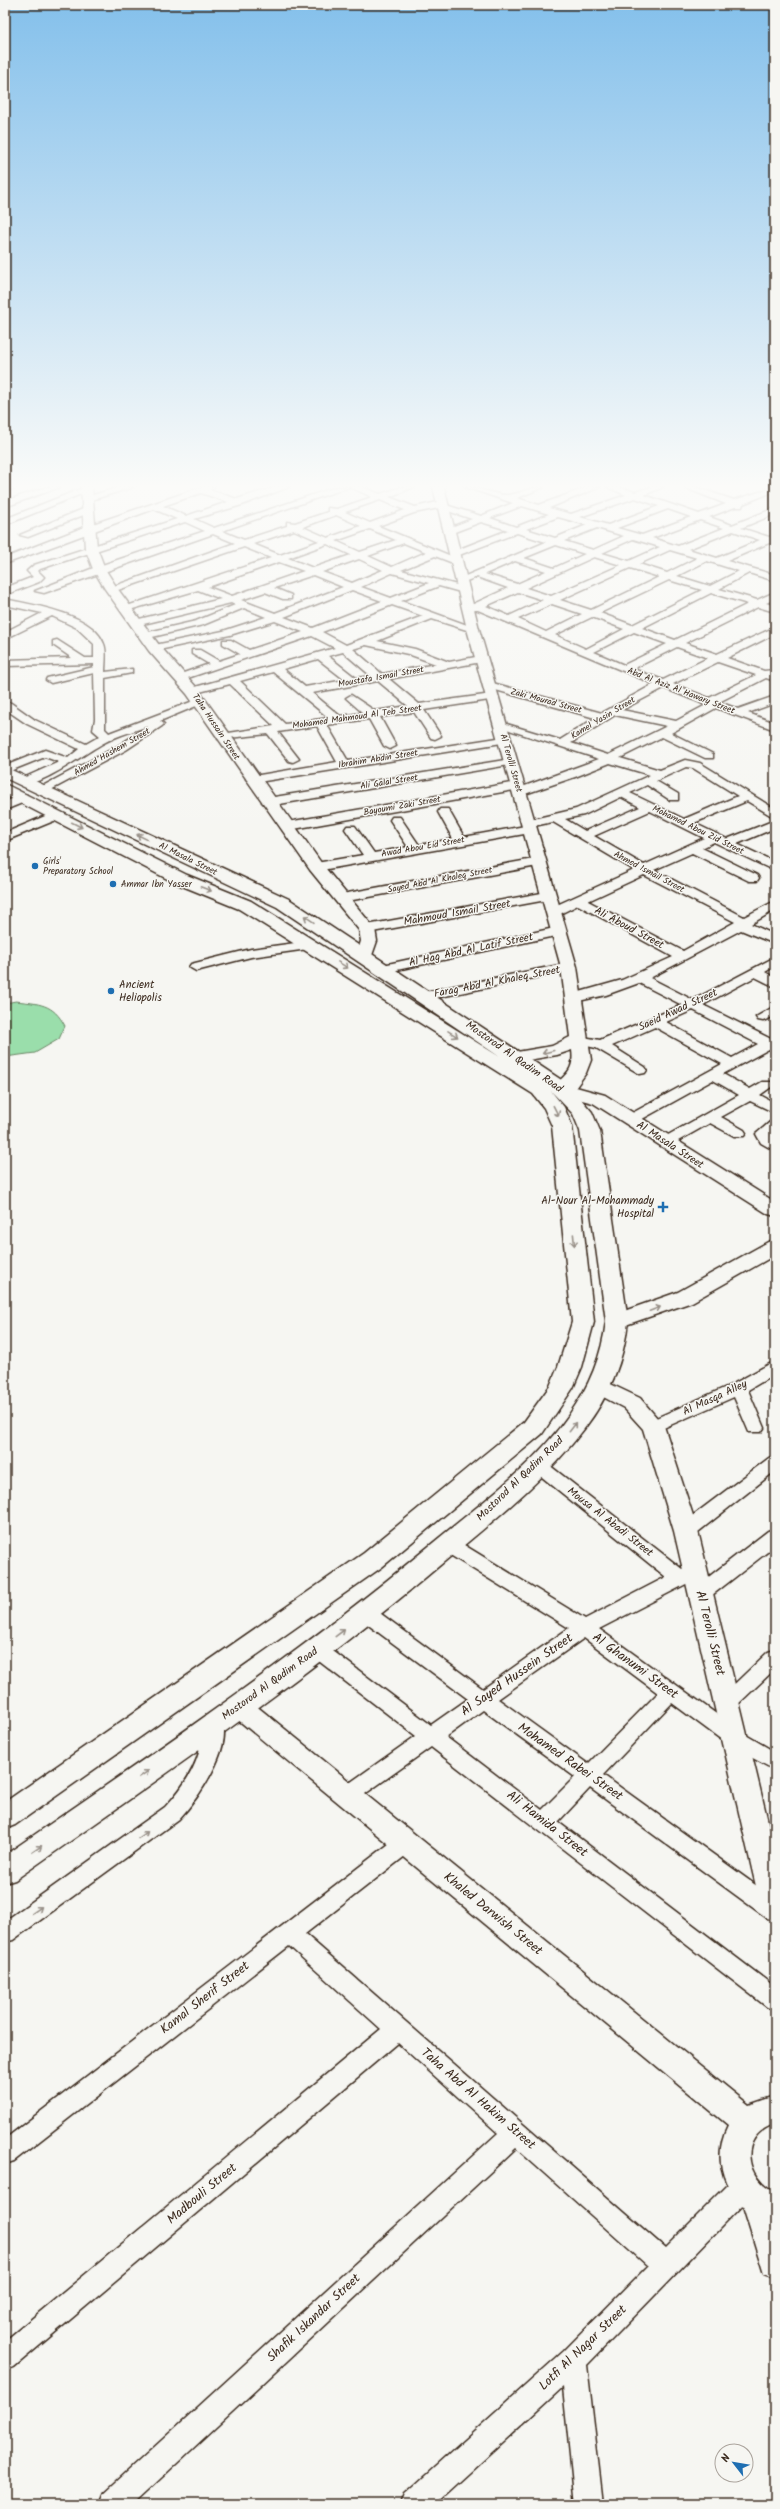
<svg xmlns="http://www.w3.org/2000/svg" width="780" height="2509" font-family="Kalam,sans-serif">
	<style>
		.green { fill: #9adeab; stroke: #6a8464 }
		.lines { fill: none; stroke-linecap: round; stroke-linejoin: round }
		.minor-casing { stroke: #3b2a1e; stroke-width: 3 }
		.tertiary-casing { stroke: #3b2a1e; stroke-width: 3 }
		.secondary-casing { stroke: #3b2a1e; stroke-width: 3 }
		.minor { fill: #f6f6f2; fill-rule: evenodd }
		.tertiary { fill: #f6f6f2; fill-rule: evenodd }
		.secondary { fill: #f6f6f2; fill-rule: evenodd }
		.oneway { stroke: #989088 }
		.poi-dot { fill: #1f6fb2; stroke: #f6f6f2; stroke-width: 1.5 }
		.labels { text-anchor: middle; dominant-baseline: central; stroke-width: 3; stroke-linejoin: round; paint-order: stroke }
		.far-street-label { font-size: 9px; fill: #3b2a1e; stroke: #f6f6f2 }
		.far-poi-label { font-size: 9px; fill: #3b2a1e; stroke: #f6f6f2; text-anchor: start }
		.street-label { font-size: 11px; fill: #3b2a1e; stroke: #f6f6f2 }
		.poi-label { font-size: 11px; fill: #3b2a1e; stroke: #f6f6f2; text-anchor: start }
		.near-street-label { font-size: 13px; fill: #3b2a1e; stroke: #f6f6f2 }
	</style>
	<rect width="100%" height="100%" fill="#f6f6f2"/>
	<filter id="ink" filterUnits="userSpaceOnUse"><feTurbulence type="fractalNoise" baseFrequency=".025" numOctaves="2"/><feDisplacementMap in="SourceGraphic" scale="8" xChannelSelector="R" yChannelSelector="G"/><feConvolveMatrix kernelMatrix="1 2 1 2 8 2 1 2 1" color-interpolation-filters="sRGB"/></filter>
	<g filter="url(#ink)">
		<path class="green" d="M16 1001C39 1004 53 1003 65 1026L59 1039 35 1053 5 1057V1003Z"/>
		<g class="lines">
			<g class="minor-casing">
				<g id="minor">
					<path d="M5 487H17L5 492Z"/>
					<path d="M47 487H60L5 507V501Z"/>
					<path d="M120 487H134L88 501 83 498Z"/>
					<path d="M202 487H214L210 490 237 499 276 487H289L242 505 194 519 214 528 336 487H349L222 531 244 540 287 526V522L295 523 328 512V508L337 509 372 497 350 487H362L380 494 402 487H414L389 497 415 507 442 501 446 505 481 516 513 503 465 487C479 487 497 496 508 495 520 494 530 487 544 487L517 498 539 505 588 487H600L549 508 571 514 626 495 607 487H619L635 492 651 487H663L644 495 699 514 726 504 683 487H695L734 500 775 487V491L743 504 742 507H735L709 517 732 525 775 508V514L741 528 769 537 775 535V545L769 543 727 561 775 575V581L749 573 719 589 757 600 775 592V599L766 603 775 606V612L758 607 685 643 717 654 775 627V634L727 658 764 671 774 670 775 681 766 678 719 702 738 709 775 696V703L748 713 775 723V730L716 708 671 733 713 754V758H705L662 737 620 758 660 770 685 760 700 763 775 809V818L747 801 694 823 727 839 775 820V828L737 844 775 862V871L714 842 702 848 757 875 759 878 757 881H749L692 853 654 870 744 917 775 901V910L751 924 775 935V944L741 930 650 978 693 1000 775 957V966L765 972 775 978V987L755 977 703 1005 775 1041V1051L769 1049 723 1074 750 1089 762 1082H772L774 1085 760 1095 775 1103V1113L750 1101 721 1117 744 1130 746 1133 744 1136H734L710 1123 671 1145H661L659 1142 661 1139 739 1095 713 1080 635 1123H625L623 1120 625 1117 722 1064 655 1027 612 1046 645 1067 647 1070 645 1073 640 1074 596 1048 573 1043 571 1040 578 1036 600 1040 682 1005 639 983 606 995 574 1002 569 1001 567 998 569 995 622 980 673 957 578 905 558 915H548L547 912 548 909 634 870 553 822 534 826 536 829 530 833 316 871 310 867 316 863 363 855 345 829 347 826H355L374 853 408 847 390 820 392 817H400L419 845 453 839 438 812 440 809H448L464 837 525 826V821L576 809 650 775 610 763 575 777 519 796 515 795 514 790 288 830 282 826 288 822 517 782 521 784 522 787 599 759 494 725 500 722 560 740 595 718 485 687 484 685 489 682 602 713 654 684 478 610H469V606L508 588 477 577 461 583 456 580 546 542 517 533 454 557 459 559V563H453L435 556 401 570 468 588V592L464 593 439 586 401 601 478 629 473 632 432 619 377 641 415 649 449 662 481 656 486 659 481 662 389 679 419 704 492 694 496 695V699L424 710 441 736 435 739 431 738 414 712 380 717 396 746 390 749 384 746 369 719 327 725 348 761 504 737 508 738V742L252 783 246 779 248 777 337 762 317 726 278 732 299 759 293 762 289 761 268 734 218 739V735L222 734 274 726 230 684 192 694 187 691 188 689 335 648 312 636 179 681 174 678 175 676 209 664 192 654V650H200L219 661 240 654 223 644V640H231L249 650 303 632 275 621 230 635 154 651 150 650V646L223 631 266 617 244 608 203 625 144 639 139 636 140 634 196 621 235 605 231 603 135 626 130 623 131 621 221 599 198 590 126 611 121 608 271 558 244 547 115 591 106 589 235 543 213 534 44 593 35 591 96 567 205 531 185 522 40 569 38 571 44 577 39 582 5 595V588L33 577 27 571 34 565 177 519 154 509 5 564V558L87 526ZM201 493 228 502 186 516 163 506ZM635 498 659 506 608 525 580 517ZM380 500 405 510 370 523 345 512ZM522 506 549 514 516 527 490 518ZM439 508 472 519 446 529V533H452L481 522 508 530 452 552 451 556 378 526 414 513ZM668 509 691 517 642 535 617 528ZM336 515 361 526 328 538 303 527ZM558 517 587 525 555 538 526 529ZM700 520 724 528 678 546 652 538ZM597 528 624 536 593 550 564 541ZM370 529 396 540 360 552 336 541ZM294 530 319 541 280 555 253 544ZM733 531 760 540 717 558 688 549ZM633 539 660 547 629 561 602 553ZM404 543 426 552 392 567 368 556ZM327 544 351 555 313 568 288 558ZM556 545 585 554 554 568 524 558ZM670 550 697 558 667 573 639 564ZM594 557 621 565 551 596 526 588ZM359 559 383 570 352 583 322 572ZM515 561 546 571 517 584 485 574ZM707 561 739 571 710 586 677 576ZM279 562 304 571 232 596 208 587ZM630 568 659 577 591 610 560 600ZM392 573 429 583 391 598 361 587ZM313 575 343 587 275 613 241 600 265 592 283 599H291V595L274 588ZM669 580 702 590 632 625 600 613ZM352 590 382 601 313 628 284 617ZM518 592 543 600 509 616 486 606ZM711 593 748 604 675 640 642 628ZM552 604 582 614 546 632 518 619ZM392 605 423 616 346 645 322 632ZM592 617 624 629 586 649 555 635ZM634 632 667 644 624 665 594 652ZM366 645 408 654 436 664 382 674 353 649ZM677 647 708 658 663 680 633 669ZM343 652 371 676 356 678 328 656ZM318 659 345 680 305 687 283 669ZM718 662 756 675 709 698 673 684ZM273 672 329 718 285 724 240 681ZM378 681 408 706 375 711 351 695 346 698 363 713 340 716 312 693ZM664 688 706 705 676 721 622 710ZM615 715 667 726 608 755 571 743ZM686 767 693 768 738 796 684 819 630 793 647 785 670 800H678V794L656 781ZM621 797 640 807 585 831 565 819 584 815ZM650 811 704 838 644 865 594 836ZM644 875 735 922 683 951 588 901ZM693 1010 758 1044 732 1058 666 1022Z"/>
					<path d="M83 488 91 490 5 525V519Z"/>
					<path d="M88 507 93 510 91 512 28 537 20 535Z"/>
					<path d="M5 599C32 605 93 613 104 644 107 651 105 664 105 672L132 669V673L105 678V729L109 733 196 700H204L206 702 160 721 164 724 162 726 126 750 47 792H39L37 789 118 746 148 726C131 732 112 737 97 747 81 756 39 788 21 783V779L59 762 45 757 5 773V766L45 750 68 758 79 749 27 724 5 709V702L11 703 35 720 86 744 100 736 93 730 95 719 94 673 51 683 46 680 47 678 94 667V664L5 666V660L72 658 53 645V641L57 640 85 658H94V644L77 628 52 616 5 639V632L42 613 5 605Z"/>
					<path d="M511 759 517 762 515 764 268 806 262 802 268 798Z"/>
					<path d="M23 794 27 795V801L5 810V802Z"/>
					<path d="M57 811 63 815 61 818 5 841V833Z"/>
					<path d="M539 858 543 859 545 862 543 865 342 902 336 898 342 894Z"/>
					<path d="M547 892 552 893 553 896 552 899 367 933 360 929 367 925Z"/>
					<path d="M559 927 566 931 564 934 383 973 376 969 383 965Z"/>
					<path d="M310 941 317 945 315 948 251 957 196 971 189 967 191 964 251 949Z"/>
					<path d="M569 963 576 967 574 970 425 1000 418 996 425 992Z"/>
					<path d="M775 1006V1016L763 1021 758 1020 756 1017Z"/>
					<path d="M775 1121V1132L771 1135 775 1139V1151L761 1143 756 1134 770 1122Z"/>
					<path d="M775 1361V1374L748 1390 764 1428 761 1432H749L734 1397 659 1430H647L644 1426 647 1422 733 1384Z"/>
					<path d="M775 1456V1471L693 1536 686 1538 679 1536 677 1531 679 1526 769 1458Z"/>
					<path d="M538 1459 544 1461 682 1569 695 1563 702 1565 704 1570 702 1575 688 1583 599 1629 744 1734 775 1752V1770L730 1746 672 1703 603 1775 775 1899V1920L767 1918 590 1788 558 1822 775 1987V2010L767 2007 431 1747 355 1801 348 1803 341 1801 338 1795 341 1789 416 1736 311 1655 308 1650 311 1645 318 1643 325 1645 431 1725 468 1699 359 1618 356 1613 359 1608 366 1606 373 1608 483 1689 569 1628 442 1550 440 1545 442 1540 449 1538 456 1540 585 1619 666 1577 532 1469 529 1465 532 1461ZM584 1638 658 1693 588 1764 498 1699ZM483 1710 575 1777 542 1810 446 1737Z"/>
					<path d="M775 1529V1546L707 1599 700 1601 693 1599 690 1594 693 1589 768 1531Z"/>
					<path d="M775 1650V1669L735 1707 728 1710 721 1707 718 1702 721 1697 768 1652Z"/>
					<path d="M214 1717 221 1719C235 1746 197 1800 179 1819L13 1940 5 1942V1921L165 1807C181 1790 194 1772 200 1749 203 1739 202 1729 207 1719Z"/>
					<path d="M406 1834 414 1837 417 1843 414 1849 305 1934 665 2248 735 2178 744 2175 753 2178 756 2186 753 2194 587 2365 603 2504H575L563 2387 435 2504H401L405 2494 564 2351 648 2266 516 2148 133 2504H99L103 2494 498 2133 398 2043 14 2367 5 2371V2341L381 2029 289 1946 14 2161 5 2164V2139L398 1837Z"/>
				</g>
			</g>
			<g class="tertiary-casing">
				<g id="tertiary">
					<path d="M81 487H92L97 548 105 569 117 588 159 645 197 688 322 864 375 929 377 941 370 961H358L356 957 361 941 359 930 310 870 187 694 149 651 105 589 93 569 85 548Z"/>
					<path d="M433 487H444L479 629 577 967 591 1060 586 1073 576 1087 605 1095 775 1202V1216L768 1214 593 1103 556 1093 553 1089C564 1073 575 1073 572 1050L557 1055 517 1062 511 1061 508 1057 511 1053 552 1046 570 1037 561 967 467 629Z"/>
					<path d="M775 1240V1255L692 1302 617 1328 610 1326 607 1321 610 1316 678 1292 768 1242Z"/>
					<path d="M600 1379 640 1398 664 1426 698 1531 775 1851V1920L765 1916 761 1908 674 1531 643 1429 624 1408 592 1391 589 1386 592 1381Z"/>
					<path d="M240 1697 249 1700 749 2105 775 2096V2124C738 2135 744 2178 775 2193V2278L764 2274 743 2206C720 2183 714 2153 728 2125L231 1714 227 1707 231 1700Z"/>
				</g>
			</g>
			<g class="secondary-casing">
				<path id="secondary" d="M5 767 289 899 569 1085 592 1112 600 1131 628 1321C624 1361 608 1398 584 1429 544 1482 489 1524 439 1566 305 1680 159 1778 15 1880L5 1883V1855C149 1756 293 1659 428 1547 476 1507 532 1468 569 1415 589 1387 602 1356 606 1321L580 1131 573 1114 551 1091 564 1107 572 1126 594 1322 582 1367 573 1388 542 1434 382 1567 15 1825 5 1829V1802L364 1553 524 1422 550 1386 558 1367 572 1322 552 1126 544 1108 533 1094 239 909 175 883 5 795V784L187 875 251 901 500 1057 277 907 5 778Z"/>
			</g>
			<use href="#minor" class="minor"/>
			<use href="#tertiary" class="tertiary"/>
			<use href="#secondary" class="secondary"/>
		</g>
		<defs><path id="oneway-shaft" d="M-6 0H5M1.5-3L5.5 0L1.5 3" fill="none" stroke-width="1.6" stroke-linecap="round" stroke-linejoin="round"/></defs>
		<g class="oneway">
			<use href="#oneway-shaft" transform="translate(77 825) rotate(27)"/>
			<use href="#oneway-shaft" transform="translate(142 837) rotate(-154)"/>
			<use href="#oneway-shaft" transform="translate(206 889) rotate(21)"/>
			<use href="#oneway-shaft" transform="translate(309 919) rotate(-146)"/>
			<use href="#oneway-shaft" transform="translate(343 965) rotate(32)"/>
			<use href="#oneway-shaft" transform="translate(453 1034) rotate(32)"/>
			<use href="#oneway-shaft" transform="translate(548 1052) rotate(165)"/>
			<use href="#oneway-shaft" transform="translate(556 1111) rotate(63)"/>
			<use href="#oneway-shaft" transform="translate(574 1240) rotate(84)"/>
			<use href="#oneway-shaft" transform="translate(655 1309) rotate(-21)"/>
			<use href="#oneway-shaft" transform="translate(573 1427) rotate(-52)"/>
			<use href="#oneway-shaft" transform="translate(340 1633) rotate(-37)"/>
			<use href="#oneway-shaft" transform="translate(144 1774) rotate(-35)"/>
			<use href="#oneway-shaft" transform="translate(143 1835) rotate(-35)"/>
			<use href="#oneway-shaft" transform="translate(37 1849) rotate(-35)"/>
			<use href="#oneway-shaft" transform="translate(37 1910) rotate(-35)"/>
		</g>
	</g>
	<linearGradient id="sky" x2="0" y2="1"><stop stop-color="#84c0eb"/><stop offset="0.58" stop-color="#fbfbf9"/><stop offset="1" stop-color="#fbfbf9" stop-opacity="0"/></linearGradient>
	<rect width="780" height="838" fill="url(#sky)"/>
	<g class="poi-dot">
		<circle cx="35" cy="866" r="4"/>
		<circle cx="113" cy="884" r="4"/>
		<circle cx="111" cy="991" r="4"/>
		<path d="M661 1201h4v4h4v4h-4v4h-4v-4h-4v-4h4z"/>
	</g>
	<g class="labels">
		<g class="far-street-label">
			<text transform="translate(381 677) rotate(-10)">Moustafa Ismail Street</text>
			<text transform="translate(681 691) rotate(21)">Abd Al Aziz Al Hawary Street</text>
			<text transform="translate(546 701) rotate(15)">Zaki Mourad Street</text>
			<text transform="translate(357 717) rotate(-8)">Mohamed Mahmoud Al Teb Street</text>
			<text transform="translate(603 718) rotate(-31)">Kamel Yasin Street</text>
			<text transform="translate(216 727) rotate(56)">Taha Hussain Street</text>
			<text transform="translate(112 752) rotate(-30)">Ahmed Hashem Street</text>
			<text transform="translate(378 759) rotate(-9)">Ibrahim Abdin Street</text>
			<text transform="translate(511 763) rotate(74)">Al Terolli Street</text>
			<text transform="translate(389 782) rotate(-9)">Ali Galal Street</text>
			<text transform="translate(402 806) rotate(-10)">Bayoumi Zaki Street</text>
			<text transform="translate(698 830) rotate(26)">Mohamed Abou Zid Street</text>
			<text transform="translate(423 847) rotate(-10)">Awad Abou Eid Street</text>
			<text transform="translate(188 859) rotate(26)">Al Masala Street</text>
			<text transform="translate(649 872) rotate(28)">Ahmed Ismail Street</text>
			<text transform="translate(440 880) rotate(-11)">Sayed Abd Al Khaleq Street</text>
		</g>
		<g class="far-poi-label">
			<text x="43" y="861">Girls'<tspan x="43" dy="10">Preparatory School</tspan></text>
			<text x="121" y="884">Ammar Ibn Yasser</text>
		</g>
		<g class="street-label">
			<text transform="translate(457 913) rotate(-10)">Mahmoud Ismail Street</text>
			<text transform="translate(629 928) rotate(28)">Ali Aboud Street</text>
			<text transform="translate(471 950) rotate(-12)">Al Hag Abd Al Latif Street</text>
			<text transform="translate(497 982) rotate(-11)">Farag Abd Al Khaleq Street</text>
			<text transform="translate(678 1010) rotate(-25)">Saeid Awad Street</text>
			<text transform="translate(514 1057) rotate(35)">Mostorod Al Qadim Road</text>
			<text transform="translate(670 1145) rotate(33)">Al Masala Street</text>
			<text transform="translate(715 1398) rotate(-25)">Al Masqa Alley</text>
			<text transform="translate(520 1479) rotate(-44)">Mostorod Al Qadim Road</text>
			<text transform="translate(610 1522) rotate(38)">Mousa Al Abadi Street</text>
			<text transform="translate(270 1684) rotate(-36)">Mostorod Al Qadim Road</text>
		</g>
		<g class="poi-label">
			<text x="119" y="985">Ancient<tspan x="119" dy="13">Heliopolis</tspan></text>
			<text x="654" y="1201" text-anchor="end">Al-Nour Al-Mohammady<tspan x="654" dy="13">Hospital</tspan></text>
		</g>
		<g class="near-street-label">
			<text transform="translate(710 1633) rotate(76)">Al Terolli Street</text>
			<text transform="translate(635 1666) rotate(36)">Al Ghanumi Street</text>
			<text transform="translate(517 1675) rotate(-35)">Al Sayed Hussein Street</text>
			<text transform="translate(570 1762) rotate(35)">Mohamed Rabei Street</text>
			<text transform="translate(547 1824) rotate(38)">Ali Hamida Street</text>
			<text transform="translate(493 1914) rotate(39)">Khaled Darwish Street</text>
			<text transform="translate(205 1998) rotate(-38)">Kamal Sherif Street</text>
			<text transform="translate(478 2099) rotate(41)">Taha Abd Al Hakim Street</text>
			<text transform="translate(202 2194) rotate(-40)">Madbouli Street</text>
			<text transform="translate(314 2318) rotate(-43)">Shafik Iskandar Street</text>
			<text transform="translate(583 2348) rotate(-44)">Lotfi Al Nagar Street</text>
		</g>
	</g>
	<rect width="780" height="2509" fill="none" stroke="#f6f6f2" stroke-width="20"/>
	<rect x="10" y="10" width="760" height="2489" fill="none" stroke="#3b2a1e" stroke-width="1.5" filter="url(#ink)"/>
	<g transform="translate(734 2463) rotate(301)"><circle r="19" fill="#f6f6f2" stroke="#aba49d"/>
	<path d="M0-3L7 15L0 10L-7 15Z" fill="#1f6fb2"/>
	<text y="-6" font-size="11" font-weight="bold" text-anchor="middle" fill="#3b2a1e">N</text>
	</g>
</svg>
